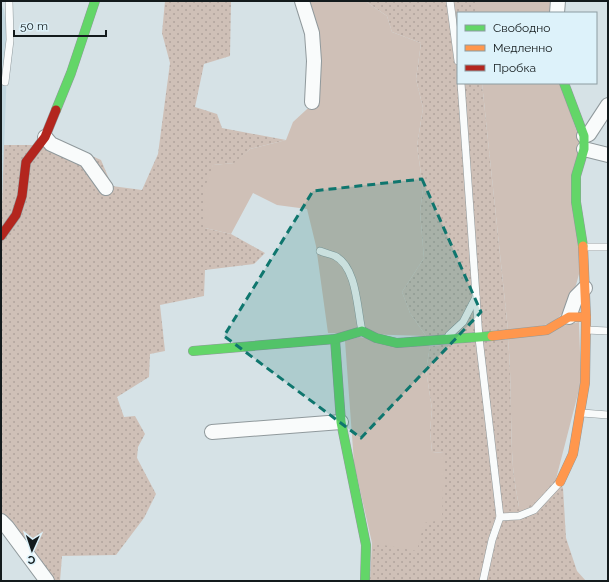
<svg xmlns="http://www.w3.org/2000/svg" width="609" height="582" font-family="Raleway,sans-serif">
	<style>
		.built { fill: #c2d7df }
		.grass { fill: url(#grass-dots) }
		.green { fill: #cfc0b7 }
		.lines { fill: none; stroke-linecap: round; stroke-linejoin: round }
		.lane-casing { stroke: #90999c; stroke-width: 8 }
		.street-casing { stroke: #90999c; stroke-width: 16 }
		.fast-casing { stroke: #90999c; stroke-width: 10 }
		.slow-casing { stroke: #90999c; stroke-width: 10 }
		.jam-casing { stroke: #90999c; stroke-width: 10 }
		.lane { stroke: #f9fbfb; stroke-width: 7 }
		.street { stroke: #f9fbfb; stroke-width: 14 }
		.fast { stroke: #63d668; stroke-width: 9 }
		.slow { stroke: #ff974d; stroke-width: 9 }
		.jam { stroke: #b3261e; stroke-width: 9 }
		.marked { fill: #0f766e; fill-opacity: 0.2; stroke: #0f766e; stroke-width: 3; stroke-dasharray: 8 5; stroke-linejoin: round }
	</style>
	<defs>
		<pattern id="grass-dots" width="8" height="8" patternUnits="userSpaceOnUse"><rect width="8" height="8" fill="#cfc0b7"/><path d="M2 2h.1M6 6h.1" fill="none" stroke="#b1a49d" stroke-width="1.8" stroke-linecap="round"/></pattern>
	</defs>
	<rect width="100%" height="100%" fill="#d6e2e6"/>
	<path class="built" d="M1 4 4 10 8 39 2 206H1Z"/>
	<g class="grass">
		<path d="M165 1H231L230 56 204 64 195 107 217 114 222 128 286 140 250 149 235 163 213 165 205 228 231 234 265 253 254 264 205 270 204 296 160 305 165 351 150 354 149 377 117 397 124 417 135 416 145 434 138 447 137 458 156 494 144 518 116 555 62 556 60 581H40L1 530V206H2L4 145H35L51 138 101 160 112 186 142 190 158 154 170 63 162 33Z"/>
		<path d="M365 1H477V13H458V83H482L508 330 426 336 410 313 402 292 424 258 420 212 423 188 417 146 423 108 416 79 421 43 392 32 387 16Z"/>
		<path d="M508 339C512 382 510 425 513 467 514 481 517 494 519 507L556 479 563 488 566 538 577 571 586 581H370L372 543 424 523 444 453 432 452 430 431 432 409 426 370 430 346Z"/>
	</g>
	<g class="green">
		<path d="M306 1H365L387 16 392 32 421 43 416 79 423 108 417 146 423 188 420 212 424 258 402 292 410 313 426 336 328 333 316 246 307 209 277 205 253 193 231 234 205 228 204 190 213 165 234 163 250 149 286 140 293 122 318 99Z"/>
		<path d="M477 1H555L554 13H477Z"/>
		<path d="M482 83H560L579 138V274C574 293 569 314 550 323 544 327 517 328 508 330Z"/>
		<path d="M579 322 581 382 556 479 537 501 524 509 519 507C517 494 514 481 513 467 510 425 512 382 508 339Z"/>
		<path d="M359 337 430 346 426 370 432 409 430 431 432 452 444 453 442 520 424 523 417 551 372 543 354 463 345 341Z"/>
	</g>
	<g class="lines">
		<g class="lane-casing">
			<g id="lane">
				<path d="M450 1 458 61"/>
				<path d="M5 82 10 40 9 1"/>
				<path d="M461 83 479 338 500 517 492 540 483 581"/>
				<path d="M585 247H608"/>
				<path d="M320 251C325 253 330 254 335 256 357 267 357 309 362 331"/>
				<path d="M586 330 608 331"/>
				<path d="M449 335 463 322 476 297"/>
				<path d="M582 413 608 415"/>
				<path d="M500 517 519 516 534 510 559 483"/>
			</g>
		</g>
		<g class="street-casing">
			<g id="street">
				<path d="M302 1 312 33 314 61 312 102"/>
				<path d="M557 13 558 1"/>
				<path d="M584 136 589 134 608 105"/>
				<path d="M45 137 51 144 86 160 106 188"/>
				<path d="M584 149 608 155"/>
				<path d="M569 317 576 297 585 288"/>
				<path d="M212 432 341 422"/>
				<path d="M1 521 7 527 47 581"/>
			</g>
		</g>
		<g class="fast-casing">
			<g id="fast">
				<path d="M564 83 584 136V149L576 176V202L583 246"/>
				<path d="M56 110 71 73 95 1"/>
				<path d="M335 339 341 422 366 545 365 581"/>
				<path d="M193 351 335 339 362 331 376 338 397 343 492 336"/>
			</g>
		</g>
		<g class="slow-casing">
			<g id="slow">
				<path d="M492 336 547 330 569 317H586"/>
				<path d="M560 482 573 454 585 383 586 317 583 246"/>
			</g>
		</g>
		<g class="jam-casing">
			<path id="jam" d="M1 236 16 215 22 196 26 162 45 137 56 110"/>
		</g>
		<use href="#lane" class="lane"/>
		<use href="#street" class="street"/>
		<use href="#fast" class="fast"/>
		<use href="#slow" class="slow"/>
		<use href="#jam" class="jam"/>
	</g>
	<path class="marked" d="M422 179 481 312 361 438 224 336 313 191Z"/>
	<rect width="609" height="582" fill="none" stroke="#131a1c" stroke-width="4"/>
	<rect x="457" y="12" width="140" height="72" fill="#ddf2fa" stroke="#8c9ca1"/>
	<rect x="465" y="25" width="20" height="6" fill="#63d668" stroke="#8c9ca1"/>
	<text x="493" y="32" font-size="12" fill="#131a1c">Свободно</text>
	<rect x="465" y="45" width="20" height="6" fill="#ff974d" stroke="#8c9ca1"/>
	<text x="493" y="52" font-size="12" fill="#131a1c">Медленно</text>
	<rect x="465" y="65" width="20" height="6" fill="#b3261e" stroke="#8c9ca1"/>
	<text x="493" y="72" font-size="12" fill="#131a1c">Пробка</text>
	<g transform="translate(32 550) rotate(183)" stroke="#ddf2fa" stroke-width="3" paint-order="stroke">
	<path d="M0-3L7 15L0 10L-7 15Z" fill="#131a1c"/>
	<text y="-6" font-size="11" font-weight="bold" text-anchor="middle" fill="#131a1c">С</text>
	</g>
	<path d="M14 30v6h92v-6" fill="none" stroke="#131a1c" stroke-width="2"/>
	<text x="20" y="30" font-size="12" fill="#131a1c" stroke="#ddf2fa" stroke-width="3" paint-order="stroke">50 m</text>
</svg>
